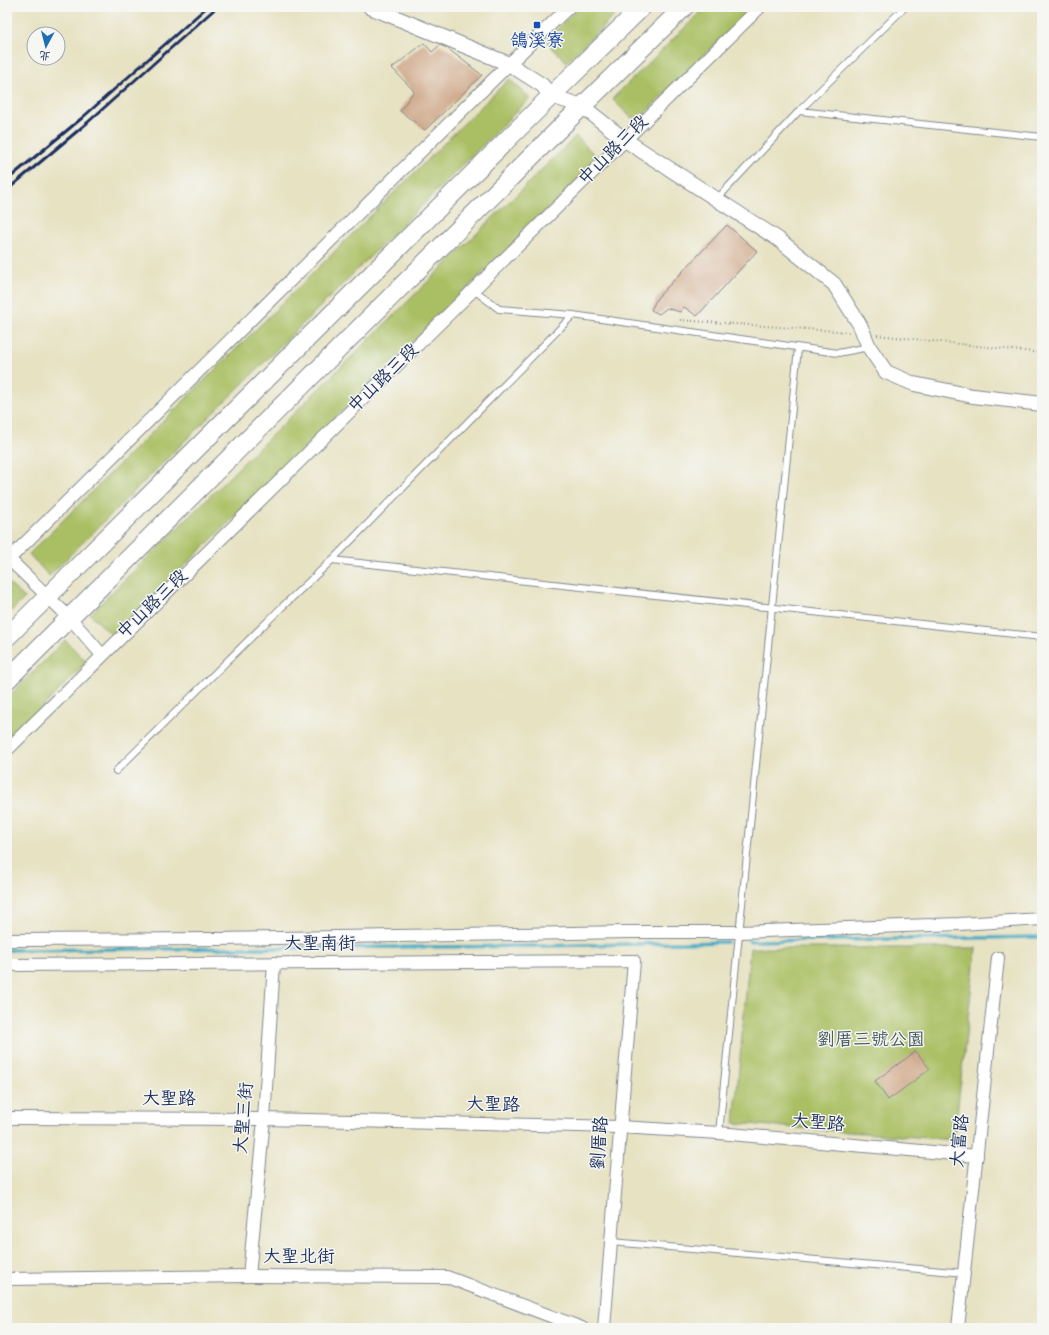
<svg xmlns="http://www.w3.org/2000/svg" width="1049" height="1335" font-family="'Indie Flower','LXGW WenKai TC',sans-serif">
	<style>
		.green { fill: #aabf64; stroke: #627761 }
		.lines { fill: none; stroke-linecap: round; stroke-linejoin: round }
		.stream { stroke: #43a9c3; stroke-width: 3.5 }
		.building { fill: #d0aa8c }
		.service-casing { stroke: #818890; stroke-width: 8 }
		.minor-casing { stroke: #818890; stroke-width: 14 }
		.tertiary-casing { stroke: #818890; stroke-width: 16 }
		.primary-casing { stroke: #818890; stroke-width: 20 }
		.path { stroke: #818890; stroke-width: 2; stroke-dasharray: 1 3; stroke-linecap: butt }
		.service { stroke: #fff; stroke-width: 6 }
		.minor { stroke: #fff; stroke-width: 12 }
		.tertiary { stroke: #fff; stroke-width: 14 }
		.primary { stroke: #fff; stroke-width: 18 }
		.rail { stroke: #1b2f5e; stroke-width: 3 }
		.transit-dot { fill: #1a4fb4; stroke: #f6f6f2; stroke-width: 1.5 }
		.labels { text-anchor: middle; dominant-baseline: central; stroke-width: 3; stroke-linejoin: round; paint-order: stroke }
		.transit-label { font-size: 18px; fill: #164399; stroke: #f6f6f2 }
		.street-label { font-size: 18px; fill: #1b2f5e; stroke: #f6f6f2 }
		.park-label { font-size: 18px; fill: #465a60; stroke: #f6f6f2 }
	</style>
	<rect width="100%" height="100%" fill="#f6f6f2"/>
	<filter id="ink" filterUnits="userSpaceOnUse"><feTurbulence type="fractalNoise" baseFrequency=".025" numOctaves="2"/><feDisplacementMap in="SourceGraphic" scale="8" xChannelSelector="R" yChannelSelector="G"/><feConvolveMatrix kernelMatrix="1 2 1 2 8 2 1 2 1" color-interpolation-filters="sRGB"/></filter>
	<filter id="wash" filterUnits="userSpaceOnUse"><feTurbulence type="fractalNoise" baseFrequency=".012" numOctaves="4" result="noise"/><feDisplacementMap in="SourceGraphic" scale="16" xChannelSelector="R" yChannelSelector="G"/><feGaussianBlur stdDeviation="0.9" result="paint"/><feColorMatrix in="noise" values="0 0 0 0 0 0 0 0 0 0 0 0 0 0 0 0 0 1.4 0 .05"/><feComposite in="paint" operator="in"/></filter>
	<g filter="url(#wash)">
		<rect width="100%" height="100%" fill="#e7e2c2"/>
		<g class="green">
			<path d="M579 7H623L567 62 545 41Z"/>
			<path d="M706 7H753L636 122 612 99Z"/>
			<path d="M509 79 530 98 49 576 29 554Z"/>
			<path d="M576 136 599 159 113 636 90 614Z"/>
			<path d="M7 582 25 598 7 615Z"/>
			<path d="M65 640 87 662 7 743V698Z"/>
			<path d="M750 948H976L954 1140 734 1123Z"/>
		</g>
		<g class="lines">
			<g class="stream">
				<path d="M749 941 1042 937"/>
				<path d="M7 950 539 946 727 942"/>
			</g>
		</g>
		<g id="blocks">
			<g class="building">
				<path d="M424 43 432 52 440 45 447 48 482 75 425 130 400 111 414 91 392 68Z"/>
				<path d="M727 225 757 251 697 316 684 307 680 312 667 308 659 314 651 310 657 298Z"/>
				<path d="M916 1051 930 1069 888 1100 875 1081Z"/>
			</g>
		</g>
	</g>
	<g filter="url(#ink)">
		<use href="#blocks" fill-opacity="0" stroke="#818890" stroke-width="1"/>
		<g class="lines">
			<g class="service-casing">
				<g id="service">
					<path d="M799 111 1042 137"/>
					<path d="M717 199 799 111 905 7"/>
					<path d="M474 290 499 309 573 315 838 353 869 347"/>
					<path d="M332 560 1042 637"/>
					<path d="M116 771 282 607 332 560 573 315"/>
					<path d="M719 1133 798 348"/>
					<path d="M611 1242 965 1273"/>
				</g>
			</g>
			<g class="minor-casing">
				<g id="minor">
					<path d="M9 559 71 619 102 655"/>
					<path d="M7 561 509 64 569 7"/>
					<path d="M7 750 760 7"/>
					<path d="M7 940 219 939 627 932H739L959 924 1042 919"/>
					<path d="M7 965 634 961 604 1328"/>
					<path d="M7 1118 264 1119 620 1127 719 1133 977 1156"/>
					<path d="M249 1276 264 1119 274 963"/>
					<path d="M7 1279 249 1276 447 1277 582 1328"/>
					<path d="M958 1328 998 958"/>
				</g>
			</g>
			<g class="tertiary-casing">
				<path id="tertiary" d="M370 7 509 64 542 85 551 96 582 106 625 140 778 239 834 284 860 325 869 347 886 372 914 384 973 396 1042 404"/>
			</g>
			<g class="primary-casing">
				<g id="primary">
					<path d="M7 637 551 96 642 7"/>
					<path d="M7 680 566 122 684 7"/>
				</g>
			</g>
			<g class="path">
				<path d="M7 10 14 7"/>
				<path d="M680 320 849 332"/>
				<path d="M877 335 1042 353"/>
			</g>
			<use href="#service" class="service"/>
			<use href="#minor" class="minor"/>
			<use href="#tertiary" class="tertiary"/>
			<use href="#primary" class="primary"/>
			<g class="rail">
				<path d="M7 180 82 118 207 7"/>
				<path d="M7 190 87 123 217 7"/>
			</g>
		</g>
	</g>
	<rect class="transit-dot" x="533" y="21" width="8" height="8" rx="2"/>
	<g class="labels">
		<g class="transit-label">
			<text x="537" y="42">鴿溪寮</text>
		</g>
		<g class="street-label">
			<text transform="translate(614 151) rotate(-45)">中山路三段</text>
			<text transform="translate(384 379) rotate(-44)">中山路三段</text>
			<text transform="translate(153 605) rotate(-44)">中山路三段</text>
			<text x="320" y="945">大聖南街</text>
			<text x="169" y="1100">大聖路</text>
			<text transform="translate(493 1106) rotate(1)">大聖路</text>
			<text transform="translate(245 1118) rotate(-85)">大聖三街</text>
			<text transform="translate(818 1124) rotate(5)">大聖路</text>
			<text transform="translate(961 1141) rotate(-84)">大富路</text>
			<text transform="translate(601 1143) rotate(-86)">劉厝路</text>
			<text x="299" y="1258">大聖北街</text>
		</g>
		<g class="park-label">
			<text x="871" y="1041">劉厝三號公園</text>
		</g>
	</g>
	<rect width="1049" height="1335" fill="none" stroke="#f6f6f2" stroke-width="24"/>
	<g transform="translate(46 46) rotate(187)"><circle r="19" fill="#f6f6f2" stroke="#9ea6b7"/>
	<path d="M0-3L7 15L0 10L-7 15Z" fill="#1f6fb2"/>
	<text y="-6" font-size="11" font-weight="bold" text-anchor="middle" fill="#1b2f5e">北</text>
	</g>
</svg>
